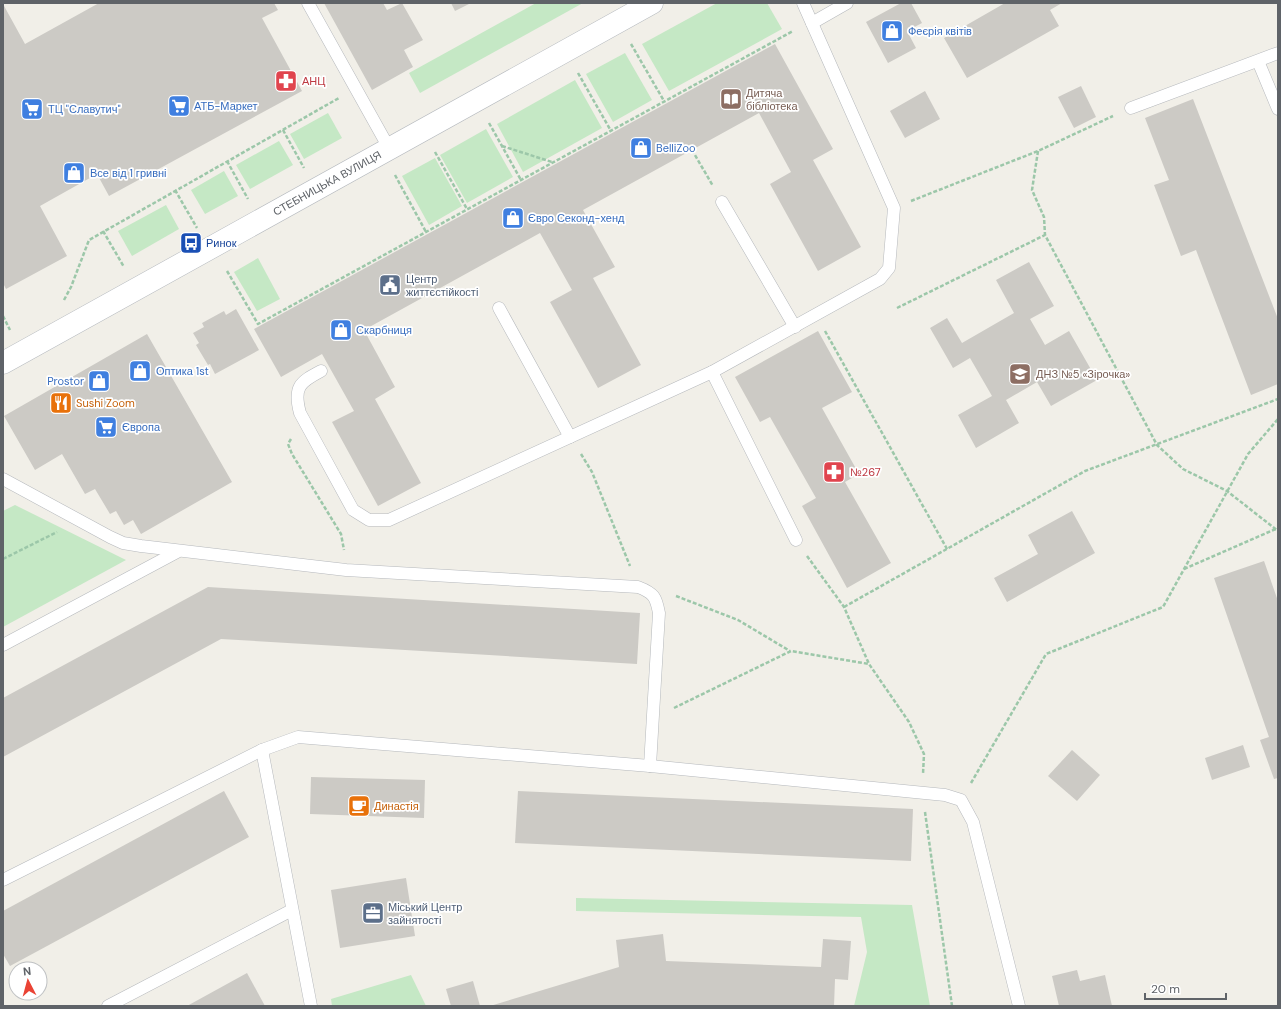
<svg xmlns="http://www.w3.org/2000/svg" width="1281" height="1009" font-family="'DM Sans',sans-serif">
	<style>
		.green { fill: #c5e8c5 }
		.building { fill: #cccac5 }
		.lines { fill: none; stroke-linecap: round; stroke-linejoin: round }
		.lane-casing { stroke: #b5b8bc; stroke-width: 13 }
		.secondary-casing { stroke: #b6babf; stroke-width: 23 }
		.path { stroke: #9cc7a9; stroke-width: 2.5; stroke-dasharray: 4 2; stroke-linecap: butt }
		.lane { stroke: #fff; stroke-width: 12 }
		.secondary { stroke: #fff; stroke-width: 22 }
		.labels { text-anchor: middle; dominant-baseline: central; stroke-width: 3.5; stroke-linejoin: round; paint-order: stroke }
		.shop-label { font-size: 11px; fill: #366cbe; stroke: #fff; text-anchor: start }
		.health-label { font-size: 11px; fill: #be3a42; stroke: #fff; text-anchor: start }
		.education-label { font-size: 11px; fill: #785e54; stroke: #fff; text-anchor: start }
		.street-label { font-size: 11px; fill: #5f6368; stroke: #fff }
		.transit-label { font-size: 11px; fill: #164399; stroke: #fff; text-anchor: start }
		.service-label { font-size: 11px; fill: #4e5e75; stroke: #fff; text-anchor: start }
		.food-label { font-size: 11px; fill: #c56008; stroke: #fff; text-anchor: start }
	</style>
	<rect width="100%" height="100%" fill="#f1efe8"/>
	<g class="green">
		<path d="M536 3H583L420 93 409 73Z"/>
		<path d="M717 3H767L782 29 669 91 642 44Z"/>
		<path d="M625 53 652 100 613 122 586 74Z"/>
		<path d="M575 80 602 128 523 172 497 124Z"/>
		<path d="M328 113 342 138 304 159 290 134Z"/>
		<path d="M486 129 513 177 467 203 440 155Z"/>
		<path d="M279 141 293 165 250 189 236 165Z"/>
		<path d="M435 158 462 206 429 225 402 176Z"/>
		<path d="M224 171 238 196 205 214 191 190Z"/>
		<path d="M166 205 179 229 132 256 118 231Z"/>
		<path d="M258 258 280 299 257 311 234 272Z"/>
		<path d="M15 505 126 560 3 627V511Z"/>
		<path d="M576 898 912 905 930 1006H854L867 952 861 917 576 911Z"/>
		<path d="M411 975 426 1006H332L331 999Z"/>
	</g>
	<g class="building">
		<path d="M99 3H274L278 10 262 18 302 91 109 196 97 174 40 206 67 256 6 289 3 283V4L25 44Z"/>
		<path d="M324 3H383L387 10 402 3 423 40 404 50 413 67 372 90Z"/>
		<path d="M451 3H471L455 11Z"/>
		<path d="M901 3H911L922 23 907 31 916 48 888 63 866 22Z"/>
		<path d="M1005 3H1062L1050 10 1059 26 967 78 944 38Z"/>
		<path d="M775 44 833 149 813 160 861 247 818 271 770 184 791 172 759 113 583 210 615 267 593 278 641 365 598 388 550 302 572 290 540 233 364 330 395 387 375 399 421 483 378 506 332 422 354 411 322 354 281 377 254 329Z"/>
		<path d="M1081 86 1096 117 1074 128 1058 97Z"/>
		<path d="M925 91 940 119 905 138 890 111Z"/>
		<path d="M1193 99 1278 319V384L1251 395 1196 250 1181 256 1154 185 1169 180 1145 118Z"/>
		<path d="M1029 262 1054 306 1030 319 1045 345 1069 331 1097 380 1051 406 1037 382 1006 400 1019 423 976 448 958 415 992 396 970 358 953 368 930 328 947 318 962 343 1014 313 996 280Z"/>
		<path d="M236 309 259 350 215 374 210 364 208 365 196 345 199 343 193 333 204 327 202 323 224 311 226 315Z"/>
		<path d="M818 331 852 392 822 408 859 474 845 482 891 563 847 588 802 506 816 498 770 417 760 422 735 377Z"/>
		<path d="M147 334 232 482 141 534 133 520 124 525 116 511 110 514 95 489 85 494 62 454 35 470 4 416Z"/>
		<path d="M1072 511 1095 553 1007 602 994 578 1038 554 1028 535Z"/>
		<path d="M1264 561 1278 601V778L1274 779 1260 740 1269 737 1214 578Z"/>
		<path d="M208 587 640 613 637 664 221 639 3 757V698Z"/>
		<path d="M1243 745 1250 767 1212 780 1205 758Z"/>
		<path d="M1072 750 1100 775 1077 801 1048 776Z"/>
		<path d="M311 777 425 780 424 818 310 814Z"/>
		<path d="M224 791 249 837 10 966 3 954V911Z"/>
		<path d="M518 791 913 809 911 861 515 843Z"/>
		<path d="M406 878 415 936 340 948 331 890Z"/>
		<path d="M663 934 666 961 821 967 823 939 851 941 848 980 835 979 834 1006H490L619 967 616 940Z"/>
		<path d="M1077 970 1080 981 1105 975 1112 1006H1059L1052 976Z"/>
		<path d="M247 973 265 1006H187Z"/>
		<path d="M473 981 480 1006H451L446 989Z"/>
	</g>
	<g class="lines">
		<g class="lane-casing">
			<g id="lane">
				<path d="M308 3 389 148"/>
				<path d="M812 23 847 3"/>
				<path d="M1258 61 1278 109"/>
				<path d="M1131 108 1278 53"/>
				<path d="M722 202 795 327"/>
				<path d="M499 308 570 437"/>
				<path d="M321 371C300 382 293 387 300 413L353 510 369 520H389L712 372 880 279 889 268 894 208 803 3"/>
				<path d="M712 372 796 540"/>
				<path d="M3 479 110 537 123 543 141 546 346 570 638 587C654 593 656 597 659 613L650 766"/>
				<path d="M3 645 177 552"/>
				<path d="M3 880 262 750"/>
				<path d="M108 1006 292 910"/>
				<path d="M311 1006 262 750 298 737 650 766 945 795 961 800 973 822 1019 1006"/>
			</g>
		</g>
		<g class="secondary-casing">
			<path id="secondary" d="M3 363 652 3"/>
		</g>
		<g class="path">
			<path d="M631 44 664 101"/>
			<path d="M578 73 611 131"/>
			<path d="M489 123 521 180"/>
			<path d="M283 130 304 168"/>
			<path d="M502 146 552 162"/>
			<path d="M692 150 713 186"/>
			<path d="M1038 151 1032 190 1044 217 1045 235"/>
			<path d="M435 152 467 209"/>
			<path d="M227 161 248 199"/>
			<path d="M395 175 426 232"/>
			<path d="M175 190 197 228"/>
			<path d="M911 201 1038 151 1113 116"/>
			<path d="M103 231 124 267"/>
			<path d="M227 271 258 324 793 31"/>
			<path d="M64 300 71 287 89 240 339 98"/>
			<path d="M897 308 1045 235 1157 445 1183 469 1227 491 1278 531"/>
			<path d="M3 316 10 330"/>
			<path d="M825 331 947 549"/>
			<path d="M291 439 288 444 292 454 341 534 344 550"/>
			<path d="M581 454 592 472 630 566"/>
			<path d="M807 556 844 607 869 664 909 722 924 754 923 774"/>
			<path d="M3 559 57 532"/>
			<path d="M1184 569 1278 528"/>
			<path d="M676 596 738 620 790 651"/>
			<path d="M844 607 1085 471 1278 399"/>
			<path d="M674 708 791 651 869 664"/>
			<path d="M971 783 1046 654 1163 607 1248 454 1278 419"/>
			<path d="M925 812 952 1006"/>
		</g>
		<use href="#lane" class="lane"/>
		<use href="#secondary" class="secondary"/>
	</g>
	<defs>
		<g id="shop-square" transform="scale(1.15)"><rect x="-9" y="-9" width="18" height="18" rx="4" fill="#3f7fe0" stroke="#fff"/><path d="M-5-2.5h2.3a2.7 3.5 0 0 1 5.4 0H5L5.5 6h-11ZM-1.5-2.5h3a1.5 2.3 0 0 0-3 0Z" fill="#fff"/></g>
		<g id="pharmacy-square" transform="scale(1.15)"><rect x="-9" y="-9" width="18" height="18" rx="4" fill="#e0444e" stroke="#fff"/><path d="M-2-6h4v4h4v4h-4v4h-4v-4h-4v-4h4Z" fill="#fff"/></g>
		<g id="library-square" transform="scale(1.15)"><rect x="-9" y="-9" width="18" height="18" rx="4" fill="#8d6e63" stroke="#fff"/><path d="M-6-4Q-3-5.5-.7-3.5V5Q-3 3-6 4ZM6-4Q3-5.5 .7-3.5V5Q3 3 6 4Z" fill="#fff"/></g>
		<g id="supermarket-square" transform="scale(1.15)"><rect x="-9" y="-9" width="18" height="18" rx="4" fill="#3f7fe0" stroke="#fff"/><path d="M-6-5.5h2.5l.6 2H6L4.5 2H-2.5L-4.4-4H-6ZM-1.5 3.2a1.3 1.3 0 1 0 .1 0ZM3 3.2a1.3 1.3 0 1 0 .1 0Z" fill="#fff"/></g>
		<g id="bus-square" transform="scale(1.15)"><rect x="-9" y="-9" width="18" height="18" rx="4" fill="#1a4fb4" stroke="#fff"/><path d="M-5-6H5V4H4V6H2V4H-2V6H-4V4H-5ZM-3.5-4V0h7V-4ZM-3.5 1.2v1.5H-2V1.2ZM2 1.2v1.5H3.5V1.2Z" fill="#fff"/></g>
		<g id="civic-square" transform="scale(1.15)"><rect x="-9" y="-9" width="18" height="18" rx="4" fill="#5c6f8a" stroke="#fff"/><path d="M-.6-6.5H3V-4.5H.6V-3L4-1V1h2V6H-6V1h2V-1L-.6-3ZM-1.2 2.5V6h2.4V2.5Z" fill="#fff"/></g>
		<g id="school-square" transform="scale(1.15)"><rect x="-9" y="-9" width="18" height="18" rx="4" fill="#8d6e63" stroke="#fff"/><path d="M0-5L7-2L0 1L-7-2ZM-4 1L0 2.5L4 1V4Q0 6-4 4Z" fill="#fff"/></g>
		<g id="restaurant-square" transform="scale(1.15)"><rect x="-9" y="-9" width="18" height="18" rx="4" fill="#e8710a" stroke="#fff"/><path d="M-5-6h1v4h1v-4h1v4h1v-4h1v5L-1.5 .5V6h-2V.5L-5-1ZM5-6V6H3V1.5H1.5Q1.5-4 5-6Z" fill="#fff"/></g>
		<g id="cafe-square" transform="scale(1.15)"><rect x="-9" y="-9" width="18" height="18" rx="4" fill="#e8710a" stroke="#fff"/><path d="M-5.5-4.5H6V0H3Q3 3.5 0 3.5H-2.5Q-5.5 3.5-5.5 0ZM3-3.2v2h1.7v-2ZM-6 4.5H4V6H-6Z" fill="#fff"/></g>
		<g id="office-square" transform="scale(1.15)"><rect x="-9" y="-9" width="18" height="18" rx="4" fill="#5c6f8a" stroke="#fff"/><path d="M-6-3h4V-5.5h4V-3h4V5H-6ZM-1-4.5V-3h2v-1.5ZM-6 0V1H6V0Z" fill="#fff"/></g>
	</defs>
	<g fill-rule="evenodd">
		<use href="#shop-square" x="892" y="31"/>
		<use href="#pharmacy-square" x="286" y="81"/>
		<use href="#library-square" x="731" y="99"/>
		<use href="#supermarket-square" x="179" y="106"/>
		<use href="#supermarket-square" x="32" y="109"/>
		<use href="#shop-square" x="641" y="148"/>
		<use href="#shop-square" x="74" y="173"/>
		<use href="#shop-square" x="513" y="218"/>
		<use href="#bus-square" x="191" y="243"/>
		<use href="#civic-square" x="390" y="285"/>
		<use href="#shop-square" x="341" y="330"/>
		<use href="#shop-square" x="140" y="371"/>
		<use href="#school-square" x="1020" y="374"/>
		<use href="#shop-square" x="99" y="381"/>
		<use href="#restaurant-square" x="61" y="403"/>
		<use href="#supermarket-square" x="106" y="427"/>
		<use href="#pharmacy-square" x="834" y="472"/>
		<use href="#cafe-square" x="359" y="806"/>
		<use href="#office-square" x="373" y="913"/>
	</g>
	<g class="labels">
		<g class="shop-label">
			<text x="908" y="31">Феєрія квітів</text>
			<text x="194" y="106">АТБ-Маркет</text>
			<text x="48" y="109">ТЦ "Славутич"</text>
			<text x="656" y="148">BelliZoo</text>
			<text x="90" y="173">Все від 1 гривні</text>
			<text x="528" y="218">Євро Секонд-хенд</text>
			<text x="356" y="330">Скарбниця</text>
			<text x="156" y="371">Оптика 1st</text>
			<text x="84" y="381" text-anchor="end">Prostor</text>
			<text x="122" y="427">Європа</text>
		</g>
		<g class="health-label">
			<text x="302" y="81">АНЦ</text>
			<text x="850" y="472">№267</text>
		</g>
		<g class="education-label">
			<text x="746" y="93">Дитяча<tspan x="746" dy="13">бібліотека</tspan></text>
			<text x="1036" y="374">ДНЗ №5 «Зірочка»</text>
		</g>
		<g class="street-label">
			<text transform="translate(327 183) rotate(-29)">СТЕБНИЦЬКА ВУЛИЦЯ</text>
		</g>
		<g class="transit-label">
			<text x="206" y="243">Ринок</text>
		</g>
		<g class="service-label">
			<text x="406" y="279">Центр<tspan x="406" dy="13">життєстійкості</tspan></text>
			<text x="388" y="907">Міський Центр<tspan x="388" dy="13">зайнятості</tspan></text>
		</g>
		<g class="food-label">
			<text x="76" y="403">Sushi Zoom</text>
			<text x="374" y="806">Династія</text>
		</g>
	</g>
	<rect width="1281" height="1009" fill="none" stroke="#5f6368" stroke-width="8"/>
	<g transform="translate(28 981) rotate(354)"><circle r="19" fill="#ffffff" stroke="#bfc1c3"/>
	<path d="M0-3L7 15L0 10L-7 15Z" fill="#ea4335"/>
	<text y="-6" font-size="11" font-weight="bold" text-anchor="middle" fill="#5f6368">N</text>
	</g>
	<path d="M1145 993v6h81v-6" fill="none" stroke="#5f6368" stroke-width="2"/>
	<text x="1151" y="993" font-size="12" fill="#5f6368" stroke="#ffffff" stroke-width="3" paint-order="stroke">20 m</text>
</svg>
